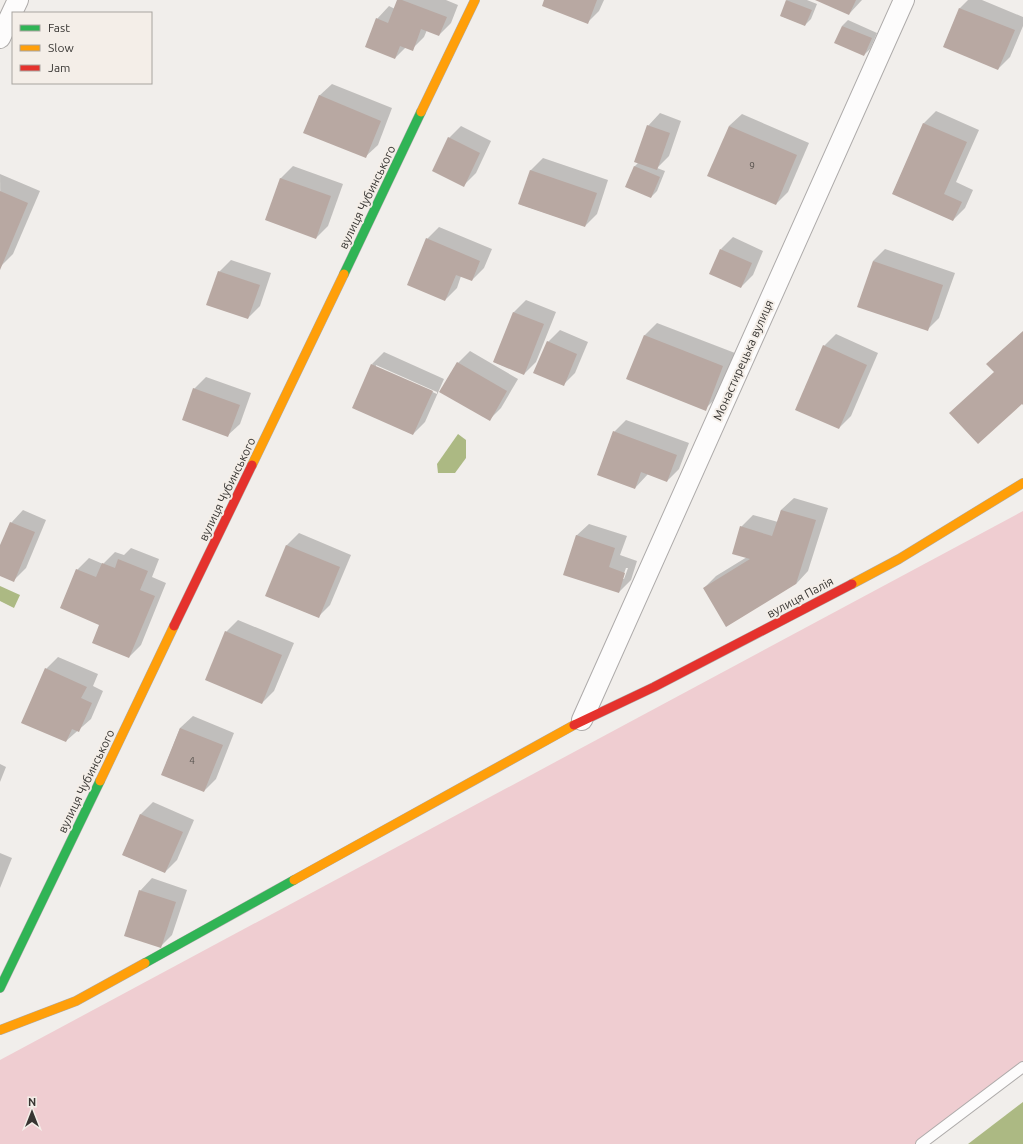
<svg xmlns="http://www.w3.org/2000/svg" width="1023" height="1144" font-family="Ubuntu,sans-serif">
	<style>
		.green { fill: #efcdd1 }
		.water { fill: #acb983 }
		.shadow { fill: #0003; fill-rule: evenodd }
		.building { fill: #b8a8a2 }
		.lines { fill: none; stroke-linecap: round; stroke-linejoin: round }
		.lane-casing { stroke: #aeabaa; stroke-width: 12 }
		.street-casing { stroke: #aeabaa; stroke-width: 22 }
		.fast-casing { stroke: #aeabaa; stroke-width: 10 }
		.slow-casing { stroke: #aeabaa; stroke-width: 10 }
		.jam-casing { stroke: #aeabaa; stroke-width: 10 }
		.lane { stroke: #fdfcfc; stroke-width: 10 }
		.street { stroke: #fdfcfc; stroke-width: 20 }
		.fast { stroke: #30b455; stroke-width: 9 }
		.slow { stroke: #ff9f0a; stroke-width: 9 }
		.jam { stroke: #e5322d; stroke-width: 9 }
		.labels { text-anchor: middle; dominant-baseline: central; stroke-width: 4; stroke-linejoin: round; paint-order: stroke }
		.number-label { font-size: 10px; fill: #57524e }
		.street-label { font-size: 12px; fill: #373532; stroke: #f4eee8 }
	</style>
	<rect width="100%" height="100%" fill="#f1eeeb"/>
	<path class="green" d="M1023 511V1067L921 1144H0V1060Z"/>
	<g class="water">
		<path d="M458 434 466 440V458L455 473H438L437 464Z"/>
		<path d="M0 586 20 595 14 608 0 601Z"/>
		<path d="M1023 1102V1144H968Z"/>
	</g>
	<g class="shadow">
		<path d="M398 0H446L458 5 451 23 439 35 427 30 424 37 412 49 406 47 395 58 377 19 389 6 395 9Z"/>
		<path d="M545 0H604L599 11 587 23Z"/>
		<path d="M787 0H807L817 4 811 19 805 25 781 16Z"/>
		<path d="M818 0H862L849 14Z"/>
		<path d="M968 0H982L1023 17V26L1010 57 998 69 944 46 960 8Z"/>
		<path d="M848 20 877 33 870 49 864 55 842 26Z"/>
		<path d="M332 84 392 108 378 145 365 157 319 96Z"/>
		<path d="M936 111 979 130 956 182 973 190 965 208 953 220 893 193 924 123Z"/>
		<path d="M660 113 681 121 669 156 657 168 665 171 657 191 651 197 626 186 635 166 639 162 648 126Z"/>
		<path d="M742 114 809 143 788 192 776 204 729 126Z"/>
		<path d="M461 126 491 141 476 173 464 185 449 138Z"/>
		<path d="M543 158 608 180 597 214 585 226 519 204 531 170Z"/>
		<path d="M293 166 343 184 328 226 316 238 266 219 281 178Z"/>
		<path d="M0 174 40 191 13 254 1 266Z"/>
		<path d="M439 227 492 249 484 268 472 280 461 276 457 288 445 300 427 239Z"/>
		<path d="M733 237 763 251 753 275 741 287 721 249Z"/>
		<path d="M885 249 955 273 939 318 927 330 873 261Z"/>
		<path d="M231 260 271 273 260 306 248 318 219 272Z"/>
		<path d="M526 300 556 312 536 362 524 374 494 362 514 312Z"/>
		<path d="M657 323 735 353 717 397 705 409 628 379 645 335Z"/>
		<path d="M560 330 588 342 575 373 563 385 548 342Z"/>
		<path d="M836 334 878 353 851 416 839 428 824 346Z"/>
		<path d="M470 351 518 379 501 408 489 420 458 363Z"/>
		<path d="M384 352 444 379 425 422 413 434 372 364ZM376 365 437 392V394L376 367Z"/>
		<path d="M206 377 251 393 240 424 227 436 194 389Z"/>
		<path d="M626 420 689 443 679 469 667 481 648 474 635 488 614 432Z"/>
		<path d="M794 498 828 508 808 571 796 584 704 588 716 576 747 557 741 527 753 515 778 522 781 510Z"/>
		<path d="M23 510 46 520 26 568 14 580 0 575V547L11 523Z"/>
		<path d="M589 524 627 536 620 555 637 561 631 580 619 592 576 536ZM626 568H628L624 579H622Z"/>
		<path d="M299 533 351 555 330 605 318 617 267 596 287 545Z"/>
		<path d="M131 548 159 559 152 577 166 583 141 645 129 657 101 624 77 570 89 558 103 564 115 552 124 555Z"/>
		<path d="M238 620 294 643 274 691 262 703 226 632Z"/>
		<path d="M58 657 98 674 93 686 103 691 91 719 66 741 46 669Z"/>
		<path d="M193 716 234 733 216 779 204 791 162 774 180 728Z"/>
		<path d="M0 764 6 767 0 782Z"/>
		<path d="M153 802 194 820 177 860 165 872 123 855 141 814Z"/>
		<path d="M0 853 12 858 0 888Z"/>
		<path d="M152 878 187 890 172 935 160 947 140 891Z"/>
	</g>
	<g class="building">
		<path d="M397 0H402L447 17 439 36 421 29 413 51 400 46 395 59 365 47 376 18 388 23Z"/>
		<path d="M544 0H597L588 24 542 6Z"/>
		<path d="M786 0 812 10 805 26 780 16Z"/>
		<path d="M815 0H856L849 15Z"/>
		<path d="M959 8 1015 30 998 70 943 47Z"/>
		<path d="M842 26 872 38 864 56 834 43Z"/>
		<path d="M319 95 381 121 366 158 303 133Z"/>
		<path d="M923 123 967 142 944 194 962 202 953 221 892 194Z"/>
		<path d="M647 125 670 133 657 170 634 162Z"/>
		<path d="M729 126 797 155 776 205 707 176Z"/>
		<path d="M448 137 480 153 464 187 432 171Z"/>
		<path d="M634 166 660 177 651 198 625 187Z"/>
		<path d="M530 170 597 193 585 227 518 204Z"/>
		<path d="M280 178 331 196 316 239 265 220Z"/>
		<path d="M0 191 28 203 0 270Z"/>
		<path d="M426 238 480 261 472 281 456 275 445 301 407 285Z"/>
		<path d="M720 249 752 263 741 288 709 274Z"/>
		<path d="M873 261 943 285 928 331 857 307Z"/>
		<path d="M218 271 260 285 248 319 206 305Z"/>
		<path d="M513 312 544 324 524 375 493 362Z"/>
		<path d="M1023 331V405L1022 404 978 444 949 413 994 372 986 364Z"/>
		<path d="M644 335 723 366 706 411 626 379Z"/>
		<path d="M547 341 577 354 564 386 533 373Z"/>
		<path d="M823 345 867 365 839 429 795 410Z"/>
		<path d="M457 362 507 391 490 421 439 392Z"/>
		<path d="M371 364 433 391 413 435 352 408Z"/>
		<path d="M193 388 240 405 228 437 182 420Z"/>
		<path d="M613 431 677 455 667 482 641 472 635 489 597 475Z"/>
		<path d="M781 510 816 520 796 584 726 627 703 588 750 559 732 554 740 526 772 536Z"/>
		<path d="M10 522 35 532 14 582 0 576V545Z"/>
		<path d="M576 535 615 548 609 567 625 573 619 593 563 575Z"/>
		<path d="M286 545 340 567 319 618 265 596Z"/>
		<path d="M118 559 148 571 140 590 155 596 129 658 92 643 99 625 60 608 76 569 96 577 102 563 115 568Z"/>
		<path d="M225 631 282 655 262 704 205 680Z"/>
		<path d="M45 668 87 687 81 698 92 703 79 732 72 729 66 742 21 723Z"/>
		<path d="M180 728 223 745 204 792 161 775Z"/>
		<path d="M140 814 183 832 165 873 122 855Z"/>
		<path d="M139 890 176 902 161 948 124 936Z"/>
	</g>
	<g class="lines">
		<g class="lane-casing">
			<path id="lane" d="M921 1144 1023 1067"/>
		</g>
		<g class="street-casing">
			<g id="street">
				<path d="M0 38 18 0"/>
				<path d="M582 720 904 0"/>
			</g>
		</g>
		<g class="fast-casing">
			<g id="fast">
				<path d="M344 274 421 112"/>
				<path d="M145 963 294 880"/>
				<path d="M0 988 100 781"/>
			</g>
		</g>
		<g class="slow-casing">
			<g id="slow">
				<path d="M421 112 475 0"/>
				<path d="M252 465 344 274"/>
				<path d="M852 584 899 559 1023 483"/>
				<path d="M100 781 174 626"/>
				<path d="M294 880 574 725"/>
				<path d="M0 1030 76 1001 145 963"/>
			</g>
		</g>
		<g class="jam-casing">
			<g id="jam">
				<path d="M174 626 252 465"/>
				<path d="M574 725 654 687 852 584"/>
			</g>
		</g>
		<use href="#lane" class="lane"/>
		<use href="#street" class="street"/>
		<use href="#fast" class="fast"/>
		<use href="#slow" class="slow"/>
		<use href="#jam" class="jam"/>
	</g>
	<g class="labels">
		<g class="number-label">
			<text x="752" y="165">9</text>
			<text x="192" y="760">4</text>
		</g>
		<g class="street-label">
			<text transform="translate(367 197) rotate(-64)">вулиця Чубинського</text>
			<text transform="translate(743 360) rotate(-66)">Монастирецька вулиця</text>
			<text transform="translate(227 489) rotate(-64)">вулиця Чубинського</text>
			<text transform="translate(800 597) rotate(-28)">вулиця Палія</text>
			<text transform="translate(86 781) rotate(-64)">вулиця Чубинського</text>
		</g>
	</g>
	<rect x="12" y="12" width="140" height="72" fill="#f4eee8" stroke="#a8a49f"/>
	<rect x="20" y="25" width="20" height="6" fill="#30b455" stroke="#a8a49f"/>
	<text x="48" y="32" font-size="12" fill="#373532">Fast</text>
	<rect x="20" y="45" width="20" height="6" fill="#ff9f0a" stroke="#a8a49f"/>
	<text x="48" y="52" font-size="12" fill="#373532">Slow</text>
	<rect x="20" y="65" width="20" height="6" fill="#e5322d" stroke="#a8a49f"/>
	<text x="48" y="72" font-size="12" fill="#373532">Jam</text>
	<g transform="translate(32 1112)" stroke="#f4eee8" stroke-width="3" paint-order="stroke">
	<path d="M0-3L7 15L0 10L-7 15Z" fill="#373532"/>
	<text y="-6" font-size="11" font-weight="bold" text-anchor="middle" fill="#373532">N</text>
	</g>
</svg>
